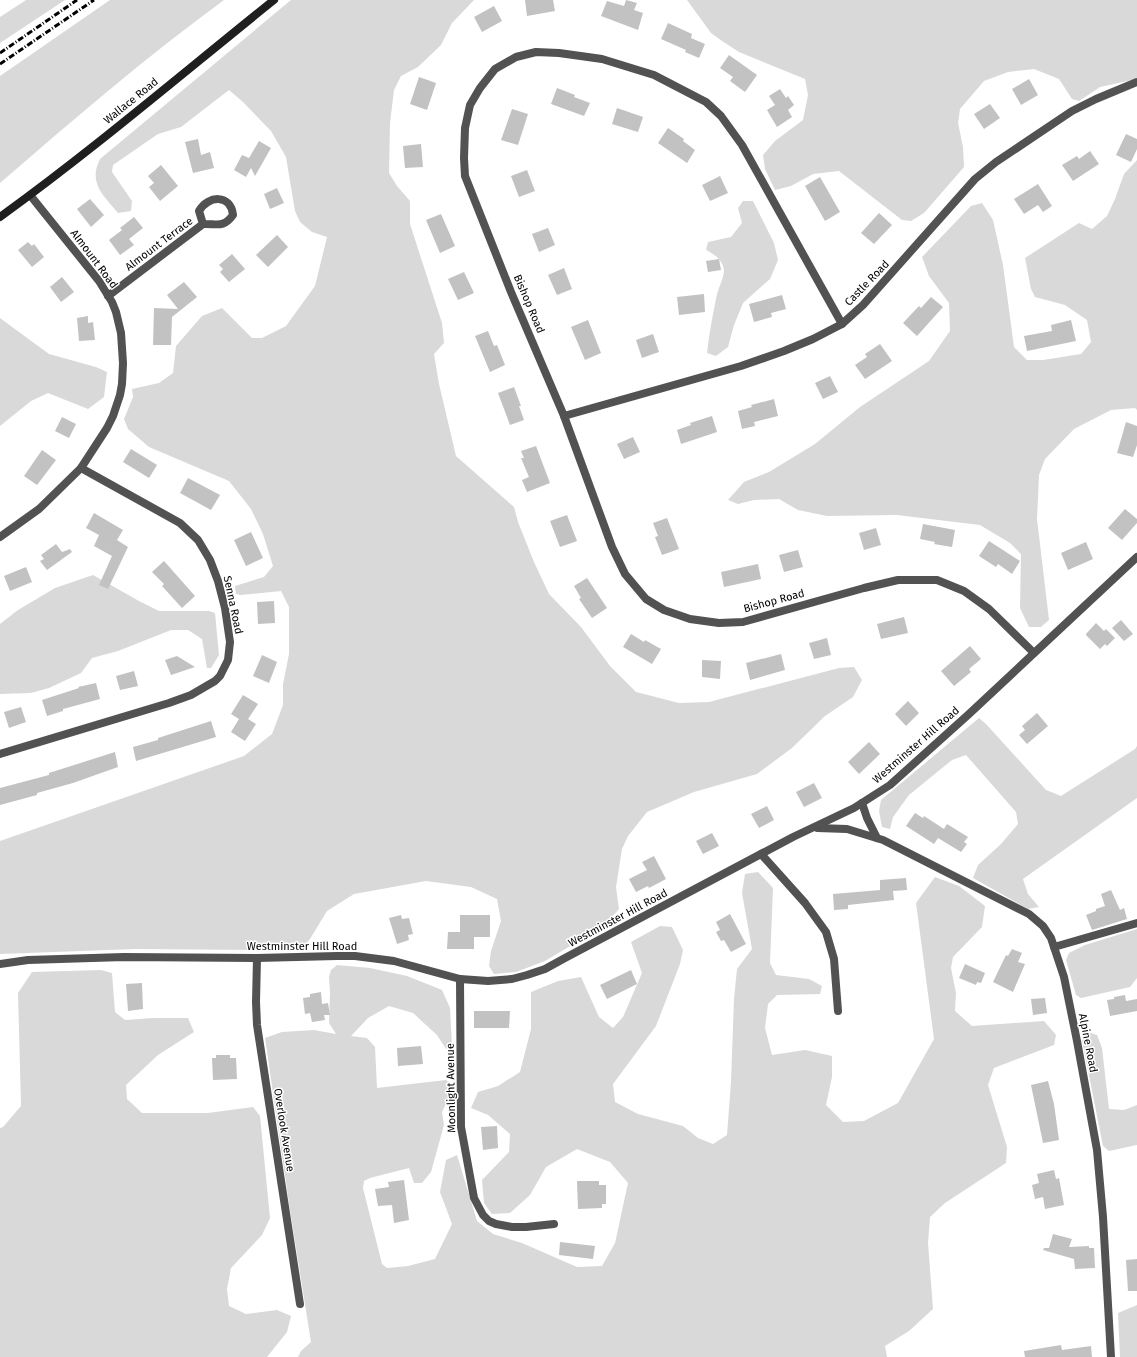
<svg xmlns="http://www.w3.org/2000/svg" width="1137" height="1357" font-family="'Fira Sans',sans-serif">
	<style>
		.green { fill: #d9d9d9 }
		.building { fill: #c2c2c2 }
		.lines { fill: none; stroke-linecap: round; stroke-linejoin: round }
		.lane { stroke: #525252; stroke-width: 8 }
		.street { stroke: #525252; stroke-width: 8 }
		.secondary { stroke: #1f1f1f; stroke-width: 8 }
		.rail { stroke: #000; stroke-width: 3; stroke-dasharray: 6 2 1 2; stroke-linecap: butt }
		.labels { text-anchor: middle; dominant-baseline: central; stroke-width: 3; stroke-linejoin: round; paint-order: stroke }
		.street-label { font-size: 11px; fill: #000; stroke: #fff }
	</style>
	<rect width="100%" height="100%" fill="#fff"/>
	<g class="green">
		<path d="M26 0H65L0 43V17Z"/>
		<path d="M110 0H224C146 57 73 120 0 183V76Z"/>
		<path d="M291 0H474L452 23 441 45 418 67 401 76 394 90 390 123 389 173 397 186 410 201V224L442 323 444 343 434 354 439 384 456 456 514 507 518 522 534 562 549 594 581 627 610 666 636 692 679 703 709 702 839 668 854 667 862 680 853 697 825 716 792 748 757 774 694 792 647 812 628 836 622 849 616 887 619 909 604 926 545 961 516 972 494 974 489 966 491 951 501 921 497 899 471 887 426 881 354 894 327 911 310 939 301 949 264 950 135 949 0 954V841L244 756 272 734 283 705V684L289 654V607L281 591 241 595 236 594 235 586 264 577 273 566 263 534 251 509 229 481 149 447 128 429 124 419 133 397 132 389 159 383 173 373 176 346 202 316 222 308 252 338H262L286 326 315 286 327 237 312 232 300 222 295 211 286 157 271 131 243 102 229 90 181 127 158 134 113 165 112 172 132 201 131 211 118 213C103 195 88 183 100 159Z"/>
		<path d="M687 0H1137V79L1100 87 1079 101 1072 99 1059 79 1034 69 1008 72 984 81 960 109 958 123 963 147 964 167 924 213 911 221 902 220 839 171 813 174 791 186 775 190 765 169 763 155 775 141 803 120 808 95 805 79 739 52 722 41 711 33Z"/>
		<path d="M1137 160V410L1135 408 1111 410 1074 429 1045 459 1039 475 1037 519 1049 620 1041 627H1029L1020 608 1021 554 1010 543 980 525 897 515 827 516 798 510 779 499 754 500 738 504 728 500 744 482 769 472 815 444 860 407 929 361 950 331 949 303 929 276 922 257 971 206 982 203 993 220 1003 265 1014 347 1027 360H1043L1081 354 1091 342 1087 320 1065 305 1035 297 1031 289 1025 258 1079 223 1092 229 1107 216 1115 199 1124 174Z"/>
		<path d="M743 201H753L774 243 778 260 770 279 743 303 734 325 728 347 716 356 707 353C709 333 713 314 717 294 719 287 724 277 724 270 723 260 714 254 706 250L708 242 731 237 742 223 738 208Z"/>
		<path d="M0 318 49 354 96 367 107 372 104 397 88 409 48 393 31 401 0 426Z"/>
		<path d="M93 575 139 601 159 611H209L215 613 219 655 211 668H207L202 639 188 630H171L118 651 92 658 81 673 49 688 31 693 0 694V624L18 610 55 588Z"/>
		<path d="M979 718 986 724 1046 790 1061 796 1135 749 1137 746V798L1023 879 1028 894 1039 907 1028 909 973 878 978 865 1001 844 1018 824 1016 812 966 755 952 760 909 795 893 817 890 829 882 827 879 811 881 800Z"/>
		<path d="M758 872 773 888 770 963 776 975 809 979 822 986 820 994 777 995 768 1004 765 1028 772 1055 805 1050 832 1056V1077L826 1105 843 1122 864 1121 898 1103 934 1039 916 903 935 877 959 886 985 906 982 927 953 957 951 968 956 993 955 1011 972 1026 1044 1021 1056 1035 1054 1045 994 1068 988 1085 1007 1147 1006 1163 945 1203 930 1217 928 1243 933 1309 909 1331 885 1346 887 1357H298L301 1351 311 1342 290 1210 265 1038 282 1032 314 1030 336 1034 329 1023 330 993 329 977 331 970 337 965 370 968 407 976 442 990 450 1008 452 1046 446 1049 437 1035 413 1013 389 1006 368 1018 351 1036 367 1038 375 1047 377 1088 446 1080 450 1083 449 1097 442 1112 444 1125 431 1172 422 1183H414L409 1168 370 1178 364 1181 363 1188 382 1264 387 1268 408 1266 435 1259 452 1224 440 1192 446 1160 457 1155 477 1221 493 1234 522 1243 577 1267 602 1266 615 1243 628 1183 610 1162 577 1149 546 1167 530 1195 510 1213 492 1214 484 1203 482 1180 509 1152 510 1134 488 1115 471 1108 478 1092 498 1086 520 1072 531 1029V992L558 981 581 977 599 1017 613 1028 623 1017 642 973 631 942 660 926 672 927 683 950 680 964 656 1026 613 1084 615 1102 638 1114 683 1126 698 1138 713 1144 727 1135 731 1082 734 999 737 969 752 949 742 893 745 874Z"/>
		<path d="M1137 929V978L1130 987 1081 998 1076 995 1066 960 1069 953 1085 945Z"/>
		<path d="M101 970 112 973 115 1012 125 1020 153 1018H188L194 1032 158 1055 126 1085 127 1099 142 1113H208L253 1107 260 1116 270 1218 262 1235 231 1268 227 1289 229 1306 246 1314 277 1310 291 1316 287 1332 267 1357H0V1128L3 1127 21 1106 18 993 32 972Z"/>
		<path d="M1088 1032 1097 1035 1102 1048 1109 1109 1124 1110 1137 1105V1145L1109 1151 1103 1146 1082 1040Z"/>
		<path d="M1137 1305V1357H1120L1118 1313Z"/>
	</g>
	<g class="building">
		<path d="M525 0H553L555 11 527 16Z"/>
		<path d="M626 0 637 3 634 10 643 13 638 30 601 16 607 1 624 6Z"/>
		<path d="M494 6 502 21 482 32 474 17Z"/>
		<path d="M668 23 692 34 691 38 705 44 699 58 685 52 686 50 661 39Z"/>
		<path d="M729 55 757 75 745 92 730 81 733 77 720 68Z"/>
		<path d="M419 77 436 83 427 110 410 104Z"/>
		<path d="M1029 79 1038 95 1021 105 1012 89Z"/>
		<path d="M557 88 575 95 574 97 590 103 584 116 551 104Z"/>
		<path d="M780 89 786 98 788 96 794 105 788 110 792 117 777 127 767 110 775 105 769 96Z"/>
		<path d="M990 104 1000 118 984 129 974 114Z"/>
		<path d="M617 108 643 117 638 132 612 124Z"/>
		<path d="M512 109 528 114 518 145 501 140Z"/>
		<path d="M668 128 684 139 683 141 695 150 687 163 658 143Z"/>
		<path d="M1126 134 1137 139V149L1131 162 1116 155Z"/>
		<path d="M198 139 201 155 210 152 214 168 193 173 185 142Z"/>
		<path d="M259 141 271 148 255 176 251 168 246 177 234 170 242 155 249 158Z"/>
		<path d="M421 144 423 167 405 168 403 146Z"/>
		<path d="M1090 151 1099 164 1073 181 1062 165 1077 156 1079 159Z"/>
		<path d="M161 165 178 186 160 201 149 187 154 183 148 176Z"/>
		<path d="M527 170 535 191 519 197 511 176Z"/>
		<path d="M720 176 728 193 710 201 702 185Z"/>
		<path d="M820 177 840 212 825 221 805 186Z"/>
		<path d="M1038 184 1052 206 1043 212 1038 205 1024 214 1014 199Z"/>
		<path d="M277 188 284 203 270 209 264 194Z"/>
		<path d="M90 199 104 215 91 227 77 209Z"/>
		<path d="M879 213 892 225 874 244 861 233Z"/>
		<path d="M441 214 455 246 440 253 426 220Z"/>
		<path d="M134 217 143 228 129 239 134 245 120 255 109 240 122 230 120 228Z"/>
		<path d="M548 228 555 245 539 252 532 234Z"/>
		<path d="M277 235 288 247 268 267 256 255Z"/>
		<path d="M28 242 32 246 34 244 44 257 32 267 18 250Z"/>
		<path d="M232 254 245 269 229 282 220 272 223 269 219 265Z"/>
		<path d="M719 259 721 270 708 272 706 261Z"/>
		<path d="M564 268 572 289 557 295 548 275Z"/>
		<path d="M464 272 474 293 458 300 448 279Z"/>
		<path d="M62 277 74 292 61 302 50 287Z"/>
		<path d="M184 282 197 297 172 317 171 345H153L154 308 178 309 167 295Z"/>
		<path d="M704 294 705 312 679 315 677 297Z"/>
		<path d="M782 295 786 309 771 313 772 317 754 322 749 304Z"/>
		<path d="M931 297 943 307 917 336 903 323 919 306 921 308Z"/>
		<path d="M88 316V323L93 322 95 340 79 341 77 318Z"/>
		<path d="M588 320 601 353 585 360 571 327Z"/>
		<path d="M1071 320 1076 341 1027 351 1024 336 1052 331 1051 325Z"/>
		<path d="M488 331 494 346 497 345 505 365 490 372 475 336Z"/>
		<path d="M653 334 659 352 642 358 636 340Z"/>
		<path d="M880 344 892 361 865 379 855 365 867 357 865 354Z"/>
		<path d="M830 376 838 392 823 399 815 383Z"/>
		<path d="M514 387 521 406H519L524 420 510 425 498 393Z"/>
		<path d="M774 399 778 416 754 422 755 426 742 429 738 411 752 407 751 405Z"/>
		<path d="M712 416 717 432 681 444 677 430 691 425 690 423Z"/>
		<path d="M62 417 76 424 69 438 55 431Z"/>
		<path d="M1126 422 1137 426V445L1133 457 1117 453Z"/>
		<path d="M633 437 640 452 624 459 617 444Z"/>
		<path d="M536 446 550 483 527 492 522 480 529 477 521 458H524L521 451Z"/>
		<path d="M131 449 157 465 149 478 123 462Z"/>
		<path d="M42 450 56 460 37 485 24 476Z"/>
		<path d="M188 478 220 495 211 510 180 493Z"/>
		<path d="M1125 509 1137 519V523L1122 540 1108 528Z"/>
		<path d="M94 513 123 530 117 540 128 547 108 589 99 585 112 556 94 546 99 535 86 528Z"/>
		<path d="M567 515 577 541 560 547 550 521Z"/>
		<path d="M667 518 679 549 662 555 655 537 658 536 653 523Z"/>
		<path d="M923 524 955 530 952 547 934 544 935 542 920 539Z"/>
		<path d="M876 528 881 545 864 550 859 533Z"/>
		<path d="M251 532 263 558 246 566 234 540Z"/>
		<path d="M989 541 1020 561 1012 574 998 564 996 567 979 556Z"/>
		<path d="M1086 542 1093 559 1068 570 1061 553Z"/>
		<path d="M56 544 62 552 70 549 72 552 47 570 40 561 44 559 41 555Z"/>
		<path d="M798 550 803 567 784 572 779 555Z"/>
		<path d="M164 561 195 596 182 608 162 586 164 584 152 572Z"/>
		<path d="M758 564 761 579 724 587 721 572Z"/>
		<path d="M26 567 32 582 10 591 4 576Z"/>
		<path d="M587 578 607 608 592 618 579 599 581 598 574 586Z"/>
		<path d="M274 601 275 623 258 624 257 602Z"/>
		<path d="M904 617 908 633 881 639 877 624Z"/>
		<path d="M1121 620 1133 634 1124 641 1112 628Z"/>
		<path d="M1096 623 1104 631 1106 629 1115 638 1107 646 1105 644 1100 649 1086 635V634Z"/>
		<path d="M631 634 644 642 645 640 661 649 652 664 623 647Z"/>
		<path d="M827 638 831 655 814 659 809 643Z"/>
		<path d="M970 646 981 659 969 669 971 672 954 686 941 671Z"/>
		<path d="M781 654 785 670 750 680 746 663Z"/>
		<path d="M262 655 277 662 269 683 253 676Z"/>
		<path d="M177 656 195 667 171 675 165 660Z"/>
		<path d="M702 660 721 661 720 679 702 677Z"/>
		<path d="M134 671 138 686 120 690 116 676Z"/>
		<path d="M96 683 100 699 63 709V711L47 716 42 700 79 688 78 687Z"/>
		<path d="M243 695 258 704 248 719 256 724 245 741 231 732 239 719 231 714Z"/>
		<path d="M908 701 919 713 906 726 895 714Z"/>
		<path d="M21 707 26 722 9 728 4 712Z"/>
		<path d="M1037 713 1048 726 1027 744 1019 735 1025 730 1022 726Z"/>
		<path d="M211 721 216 737 136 761 133 747 158 740V738Z"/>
		<path d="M869 742 880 754 859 774 848 762Z"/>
		<path d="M115 752 118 767 73 783 37 793V795L0 805V788L49 775V773Z"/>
		<path d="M814 783 822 798 804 807 796 792Z"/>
		<path d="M767 806 774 820 759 828 751 814Z"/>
		<path d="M915 813 923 818 924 816 944 829 947 824 968 837 964 842 967 844 961 852 938 838 934 844 906 826Z"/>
		<path d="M712 833 719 846 703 854 696 841Z"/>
		<path d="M654 856 666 879 649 888 648 886 636 892 629 879 647 870 642 862Z"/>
		<path d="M906 878 907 890 893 891 894 900 848 905V909L834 910 833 894 880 890V880Z"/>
		<path d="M1111 890 1120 910 1124 908 1127 919 1092 930 1086 915 1096 911V909L1105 906 1101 894Z"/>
		<path d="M730 914 746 944 731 952 724 940 721 941 716 932 720 930 716 922Z"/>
		<path d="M401 915 402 919 409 918 413 934 408 935 409 940 397 944 389 918Z"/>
		<path d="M460 915H490V937H474V949H447L448 932H460Z"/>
		<path d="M1012 949 1022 953 1018 962 1025 964 1013 992 993 982 1006 955 1008 956Z"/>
		<path d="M965 964 985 973 981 983 977 982 976 985 959 978Z"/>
		<path d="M631 970 637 984 607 999 600 985Z"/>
		<path d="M142 983 143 1009 128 1011 126 984Z"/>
		<path d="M321 992 322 1004 328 1003 330 1015H324L325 1020 312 1022 310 1013 305 1014 303 998 310 997V994Z"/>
		<path d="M1125 995 1126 1001 1137 999V1011L1110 1016 1107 1000 1114 999V997Z"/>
		<path d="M1045 998 1047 1013 1033 1015 1031 999Z"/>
		<path d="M474 1011H510L509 1028H474Z"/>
		<path d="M421 1046 423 1064 398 1066 397 1048Z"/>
		<path d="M216 1055H230V1058H236L237 1079 213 1080 212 1058H216Z"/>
		<path d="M1048 1081 1054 1104 1059 1140 1043 1143 1031 1085Z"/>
		<path d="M497 1126 498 1148 483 1150 481 1127Z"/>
		<path d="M1054 1170 1056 1179 1059 1178 1064 1205 1045 1209 1043 1197 1035 1199 1032 1185 1039 1183 1037 1174Z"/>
		<path d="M404 1180 409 1220 394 1223 392 1205 378 1206 375 1189 389 1187 388 1182Z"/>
		<path d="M577 1181H599V1185H606V1204H602V1208L578 1209Z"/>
		<path d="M1053 1234 1072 1239 1069 1247 1089 1246V1248H1094L1095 1268 1075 1269 1074 1259 1043 1250 1044 1248H1049Z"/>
		<path d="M560 1242 595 1246 593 1259 559 1255Z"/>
		<path d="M1137 1259V1291H1128L1126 1260Z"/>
		<path d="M1061 1345 1062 1350 1091 1346 1092 1357H1025L1024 1351Z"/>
	</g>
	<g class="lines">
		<path class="lane" d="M761 854 805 903 826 932 834 959 838 1011"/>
		<g class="street">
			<path d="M108 296 203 224 199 211C208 195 231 194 233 215 223 229 216 223 203 224"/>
			<path d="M842 324 742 145 721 116 706 102 654 75 602 59 559 53 536 52 516 57 495 69 480 88 470 105 465 128 464 158 465 176 511 292 564 416 612 547 625 574 646 599 664 610 690 619 719 623 743 622 864 588 898 580H937L964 591 989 609 1034 653"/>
			<path d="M564 416 741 366 784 351 813 339 842 324 863 305 975 179 996 162 1072 111 1096 99 1137 82"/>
			<path d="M0 537 39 509 81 468 107 428 113 416 120 395 122 384 123 363 121 333 116 312 112 302 99 281 30 195"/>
			<path d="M0 754 169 703 191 695 215 681 220 676 228 660 230 642 225 608 218 581 210 560 198 540 180 523 81 468"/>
			<path d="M862 803 867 818 877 838"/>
			<path d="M817 828 847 829 883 840 1029 914 1043 926 1051 938 1064 977 1077 1041 1097 1150 1103 1217 1111 1357"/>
			<path d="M1054 947 1137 923"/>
			<path d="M257 958 256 1002 257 1025 300 1304"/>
			<path d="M0 964 28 960 124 957 257 958 337 956H355L394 961 460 979 488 981 512 979 527 975 545 969 565 958 793 837 854 808 890 785 969 714 1137 557"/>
			<path d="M460 979 461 1127 474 1198 483 1215 489 1221 496 1224 512 1227H526L554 1224"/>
		</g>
		<path class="secondary" d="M0 217C94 149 183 73 274 0"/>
		<g class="rail">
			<path d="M0 53 77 0"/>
			<path d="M0 64 94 0"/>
		</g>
	</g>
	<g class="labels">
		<g class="street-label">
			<text transform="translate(131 101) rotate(-39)">Wallace Road</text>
			<text transform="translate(159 244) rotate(-37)">Almount Terrace</text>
			<text transform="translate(94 259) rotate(53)">Almount Road</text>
			<text transform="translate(867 283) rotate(-46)">Castle Road</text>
			<text transform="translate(529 304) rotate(67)">Bishop Road</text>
			<text transform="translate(774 601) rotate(-15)">Bishop Road</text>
			<text transform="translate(233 605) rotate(78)">Senna Road</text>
			<text transform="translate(916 745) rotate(-41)">Westminster Hill Road</text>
			<text transform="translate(618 918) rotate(-28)">Westminster Hill Road</text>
			<text x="302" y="946">Westminster Hill Road</text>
			<text transform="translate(1088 1043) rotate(79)">Alpine Road</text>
			<text transform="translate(451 1088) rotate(-91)">Moonlight Avenue</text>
			<text transform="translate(284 1130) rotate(81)">Overlook Avenue</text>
		</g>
	</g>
</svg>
